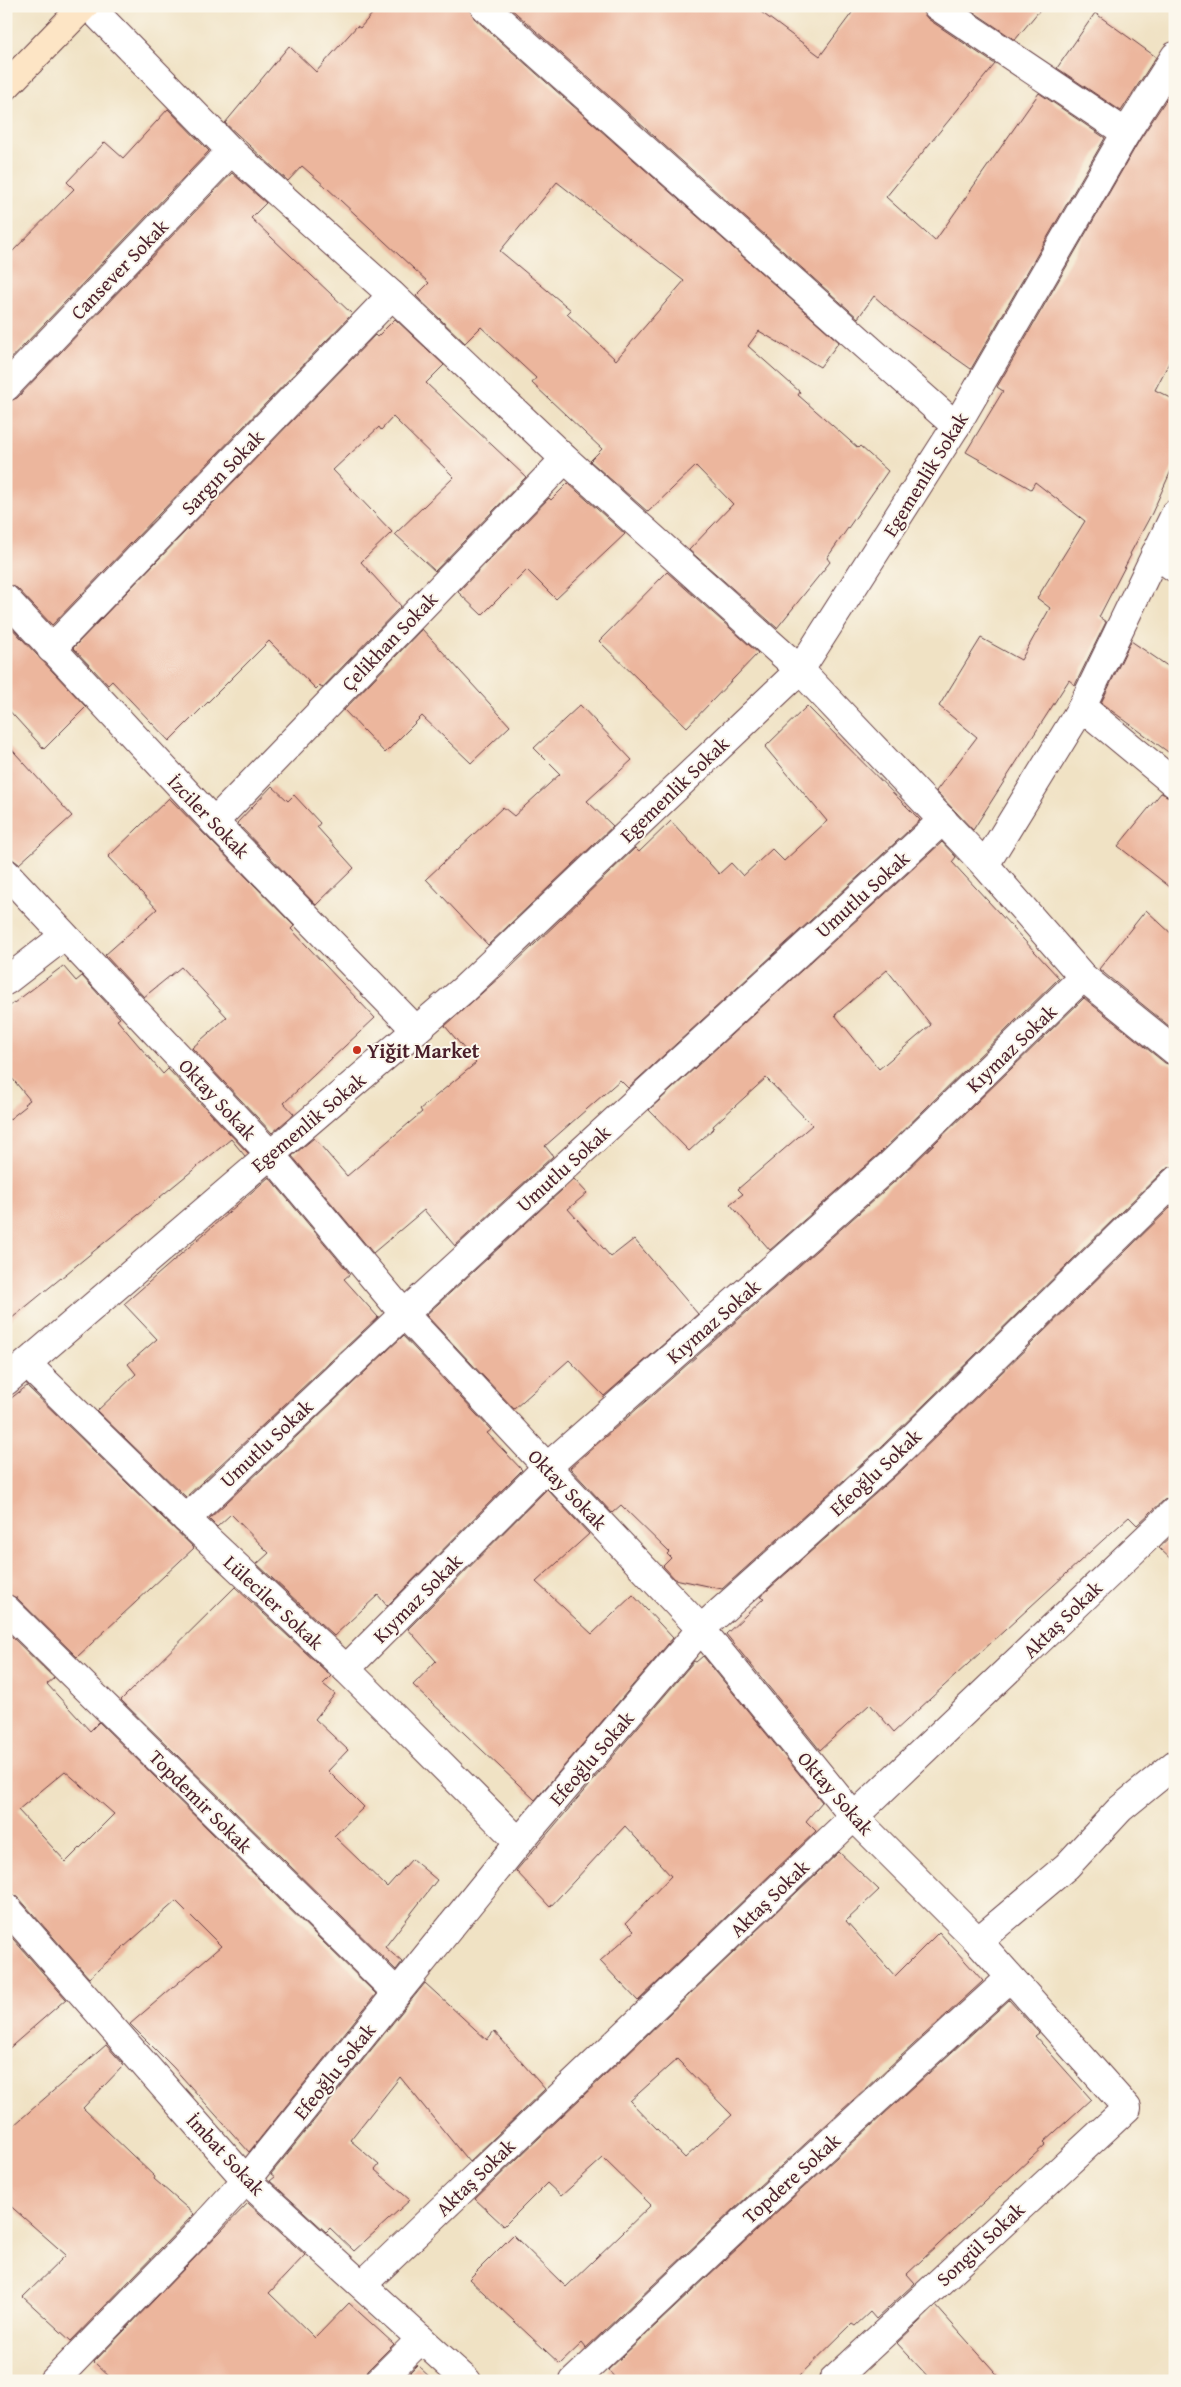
<svg xmlns="http://www.w3.org/2000/svg" width="1181" height="2387" font-family="'Gentium Book Plus',serif">
	<style>
		.building { fill: #ecb69d; fill-rule: evenodd }
		.lines { fill: none; stroke-linecap: round; stroke-linejoin: round }
		.street-casing { stroke: #633c42; stroke-width: 30 }
		.secondary-casing { stroke: #633c42; stroke-width: 30 }
		.street { stroke: #fff; stroke-width: 28 }
		.secondary { stroke: #fde5c5; stroke-width: 28 }
		.poi-dot { fill: #c8321e; stroke: #fbf7ec; stroke-width: 2 }
		.labels { text-anchor: middle; dominant-baseline: central; stroke-width: 4; stroke-linejoin: round; paint-order: stroke }
		.street-label { font-size: 20px; fill: #4a1f2b; stroke: #fbf7ec }
		.poi-label { font-size: 20px; font-weight: bold; fill: #4a1f2b; stroke: #fbf7ec; text-anchor: start }
	</style>
	<rect width="100%" height="100%" fill="#fbf7ec"/>
	<filter id="ink" filterUnits="userSpaceOnUse"><feTurbulence type="fractalNoise" baseFrequency=".02" numOctaves="2"/><feDisplacementMap in="SourceGraphic" scale="10" xChannelSelector="R" yChannelSelector="G"/><feConvolveMatrix kernelMatrix="1 2 1 2 8 2 1 2 1" color-interpolation-filters="sRGB"/></filter>
	<filter id="wash" filterUnits="userSpaceOnUse"><feTurbulence type="fractalNoise" baseFrequency=".0096" numOctaves="4" result="noise"/><feDisplacementMap in="SourceGraphic" scale="20" xChannelSelector="R" yChannelSelector="G"/><feGaussianBlur stdDeviation="1.12" result="paint"/><feColorMatrix in="noise" values="0 0 0 0 0 0 0 0 0 0 0 0 0 0 0 0 0 1.4 0 .05"/><feComposite in="paint" operator="in"/></filter>
	<g filter="url(#wash)">
		<rect width="100%" height="100%" fill="#f0e2c4"/>
		<g id="blocks">
			<g class="building">
				<path d="M379 6H469L474 18 839 342 820 367 759 331 748 346 800 392 798 395 858 448 860 446 888 471 827 558 830 562 777 628 689 550 733 504 696 466 648 512 590 461 602 449 532 383 536 378 481 327 465 343 416 296 429 283 326 187 302 166 288 181 225 123 289 46 316 72 357 26 360 28ZM557 182 684 281 616 360 567 314 571 310 500 251Z"/>
				<path d="M508 6H753L820 56 857 6H922L923 13 928 19 995 64 886 197 935 241 1039 93 1105 138 971 369 900 319 874 296 858 318Z"/>
				<path d="M965 6H1043L1015 40Z"/>
				<path d="M1095 13 1156 57 1121 111 1057 68Z"/>
				<path d="M1175 86V351L1155 390 1175 400V462L1152 513 1130 554 1131 555 1099 617 1106 622 1075 685 1069 680 973 830 936 791 977 737 939 706 981 638 1021 660 1050 608 1037 598 1085 521 1035 482 1031 489 966 452 1003 391 997 387 1139 141Z"/>
				<path d="M168 109 209 151 6 364V258L74 189 67 182 105 142 123 158Z"/>
				<path d="M232 173 266 203 251 218 352 314 52 625 17 588 6 584V402L17 398Z"/>
				<path d="M395 319 444 365 426 383 526 477 435 571 395 534 454 477 393 417 381 430 379 427 333 470 392 532 361 562 401 606 322 688 320 685 316 689 269 641 169 741 112 681 108 685 73 648 375 335 377 337Z"/>
				<path d="M568 483 625 534 556 599 527 570 482 615 458 592 549 498 551 500Z"/>
				<path d="M667 572 758 653 687 727 599 641Z"/>
				<path d="M6 622 86 707 44 749 6 707Z"/>
				<path d="M422 629 510 726 471 763 422 716 385 753 344 710Z"/>
				<path d="M1131 641 1175 671V757L1101 703Z"/>
				<path d="M580 705 632 760 587 801 613 826 488 945 426 879 503 807 514 816 560 774 534 748Z"/>
				<path d="M807 706 920 820 628 1088 620 1080 545 1146 553 1156 455 1246 424 1210 373 1253 292 1156 314 1138 347 1176 422 1112 420 1109 476 1063 445 1026 510 968 635 848 639 852 671 821 719 874 731 863 743 876 772 849 784 861 827 821 765 747Z"/>
				<path d="M6 743 72 816 19 864 11 858H6Z"/>
				<path d="M272 786 288 801 294 795 320 823 317 827 354 868 316 905 237 823Z"/>
				<path d="M1161 793 1175 799V891L1118 846Z"/>
				<path d="M169 798 294 926 291 929 375 1018 284 1103 294 1114 272 1133 192 1048 227 1017 181 967 144 997 105 955 157 909 108 857Z"/>
				<path d="M942 842 956 857 952 862 1059 978 880 1153 770 1250 730 1204 743 1194 738 1189 812 1125 766 1078 713 1126 714 1128 689 1151 649 1110ZM887 970 931 1025 879 1069 835 1015Z"/>
				<path d="M1146 910 1175 937V1031L1099 969Z"/>
				<path d="M63 966 76 981 82 976 120 1018 117 1020 163 1074 168 1069 248 1153 245 1156 231 1139 6 1323V1122L26 1106 24 1104 30 1100 6 1071V1009Z"/>
				<path d="M1084 998 1165 1063 1175 1066V1166L1164 1170 881 1447 722 1589 675 1579 663 1566 671 1558 667 1554 669 1552 621 1505 612 1513 570 1468 901 1176Z"/>
				<path d="M269 1177 350 1274 344 1279 378 1317 186 1497 97 1411 136 1374 128 1364 157 1339 124 1304Z"/>
				<path d="M574 1179 587 1193 568 1209 611 1257 634 1239 698 1314 604 1396 569 1360 514 1409 426 1315Z"/>
				<path d="M1175 1203V1496L1164 1500 1137 1525 1129 1517 1103 1540 894 1732 870 1704 820 1750 726 1634 764 1598 760 1597 903 1469Z"/>
				<path d="M403 1336 491 1430 487 1433 522 1470 387 1606 378 1595 334 1636 257 1564 269 1553 231 1514 217 1527 209 1519Z"/>
				<path d="M27 1386 194 1548 77 1657 17 1598 6 1594V1402Z"/>
				<path d="M547 1489 589 1534 536 1582 592 1634 633 1595 673 1638 535 1800 413 1685 436 1661 408 1629Z"/>
				<path d="M1175 1533V1563L1159 1548Z"/>
				<path d="M235 1587 331 1676 323 1684 335 1694 315 1719 348 1750 328 1771 364 1807 334 1836 387 1887 412 1859 437 1880 385 1947 402 1962 396 1970 121 1700Z"/>
				<path d="M6 1631 54 1678 47 1684 90 1731 99 1722 376 1994 249 2152 173 2067 130 2024 221 1946 176 1901 89 1978 18 1897 6 1892ZM65 1771 114 1814 66 1862 18 1810Z"/>
				<path d="M703 1656 822 1802 806 1821 816 1831 638 2001 600 1961 634 1931 626 1923 671 1876 625 1826 550 1907 516 1871 694 1661 696 1662Z"/>
				<path d="M839 1852 879 1890 846 1921 895 1976 939 1932 983 1981 734 2209 586 2348 582 2343 560 2364 469 2279 513 2235 566 2287 651 2205 603 2158 561 2196 547 2183 504 2226 475 2199ZM677 2059 732 2115 685 2158 630 2101Z"/>
				<path d="M6 1931 66 1999 6 2051Z"/>
				<path d="M425 1983 487 2040 494 2031 545 2089 469 2162 400 2077 350 2140 379 2165 375 2170 410 2200 354 2251 330 2228 326 2232 270 2181 275 2177 271 2174Z"/>
				<path d="M1009 2000 1039 2033 1035 2036 1091 2099 1044 2142 1046 2144 907 2274 915 2283 876 2319 870 2312 855 2326 852 2324 794 2381H618L608 2370 756 2231Z"/>
				<path d="M106 2045 124 2065 83 2108 155 2177 154 2179 194 2214 71 2341 23 2297 66 2255 6 2202V2132Z"/>
				<path d="M248 2203 305 2255 269 2293 315 2338 349 2303 394 2344 368 2370 364 2381H114L94 2362Z"/>
				<path d="M936 2306 1003 2381H932L897 2343Z"/>
				<path d="M417 2365 434 2381H401Z"/>
			</g>
		</g>
	</g>
	<g filter="url(#ink)">
		<use href="#blocks" fill-opacity="0" stroke="#633c42" stroke-width="1"/>
		<g class="lines">
			<g class="street-casing">
				<g id="street">
					<path d="M89 6 231 151 392 295 565 459 800 670 985 865 1083 977 1175 1051"/>
					<path d="M484 6 956 426"/>
					<path d="M937 6 1126 133"/>
					<path d="M6 387 231 151"/>
					<path d="M1155 554 1175 568"/>
					<path d="M6 599 214 822 416 1030"/>
					<path d="M51 649 392 295"/>
					<path d="M1082 707 1175 784"/>
					<path d="M214 822 565 459"/>
					<path d="M985 865 1082 707 1175 514"/>
					<path d="M6 873 270 1154 404 1314 547 1467 701 1629 854 1817 978 1941 1127 2108 833 2381"/>
					<path d="M6 981 64 936"/>
					<path d="M27 1364 186 1519 346 1669 519 1842"/>
					<path d="M6 1381 463 990 800 670 956 426 1126 133 1175 56"/>
					<path d="M186 1519 404 1314 943 820"/>
					<path d="M6 1609 397 1993"/>
					<path d="M346 1669 547 1467 891 1164 1083 977"/>
					<path d="M6 1907 246 2180 467 2381"/>
					<path d="M978 1941 1067 1866 1120 1809 1175 1764"/>
					<path d="M362 2285 1175 1511"/>
					<path d="M54 2381 194 2237 246 2180 519 1842 701 1629 892 1458 1175 1181"/>
					<path d="M379 2381 421 2339"/>
					<path d="M574 2381 745 2220 1010 1978"/>
				</g>
			</g>
			<g class="secondary-casing">
				<path id="secondary" d="M6 86 84 6"/>
			</g>
			<use href="#street" class="street"/>
			<use href="#secondary" class="secondary"/>
		</g>
	</g>
	<circle class="poi-dot" cx="357" cy="1050" r="5"/>
	<g class="labels">
		<g class="street-label">
			<text transform="translate(119 269) rotate(-46)">Cansever Sokak</text>
			<text transform="translate(222 472) rotate(-46)">Sargın Sokak</text>
			<text transform="translate(925 474) rotate(-58)">Egemenlik Sokak</text>
			<text transform="translate(389 641) rotate(-46)">Çelikhan Sokak</text>
			<text transform="translate(674 789) rotate(-44)">Egemenlik Sokak</text>
			<text transform="translate(209 816) rotate(46)">İzciler Sokak</text>
			<text transform="translate(862 894) rotate(-42)">Umutlu Sokak</text>
			<text transform="translate(1011 1048) rotate(-44)">Kıymaz Sokak</text>
			<text transform="translate(218 1099) rotate(47)">Oktay Sokak</text>
			<text transform="translate(308 1122) rotate(-40)">Egemenlik Sokak</text>
			<text transform="translate(563 1168) rotate(-42)">Umutlu Sokak</text>
			<text transform="translate(713 1321) rotate(-41)">Kıymaz Sokak</text>
			<text transform="translate(266 1443) rotate(-43)">Umutlu Sokak</text>
			<text transform="translate(875 1472) rotate(-43)">Efeoğlu Sokak</text>
			<text transform="translate(568 1489) rotate(46)">Oktay Sokak</text>
			<text transform="translate(417 1598) rotate(-45)">Kıymaz Sokak</text>
			<text transform="translate(274 1602) rotate(43)">Lüleciler Sokak</text>
			<text transform="translate(1062 1619) rotate(-44)">Aktaş Sokak</text>
			<text transform="translate(591 1758) rotate(-49)">Efeoğlu Sokak</text>
			<text transform="translate(836 1793) rotate(49)">Oktay Sokak</text>
			<text transform="translate(201 1801) rotate(45)">Topdemir Sokak</text>
			<text transform="translate(769 1898) rotate(-44)">Aktaş Sokak</text>
			<text transform="translate(334 2071) rotate(-51)">Efeoğlu Sokak</text>
			<text transform="translate(226 2154) rotate(47)">İmbat Sokak</text>
			<text transform="translate(475 2177) rotate(-44)">Aktaş Sokak</text>
			<text transform="translate(791 2178) rotate(-42)">Topdere Sokak</text>
			<text transform="translate(980 2244) rotate(-43)">Songül Sokak</text>
		</g>
		<g class="poi-label">
			<text x="367" y="1050">Yiğit Market</text>
		</g>
	</g>
	<rect width="1181" height="2387" fill="none" stroke="#fbf7ec" stroke-width="25"/>
</svg>
